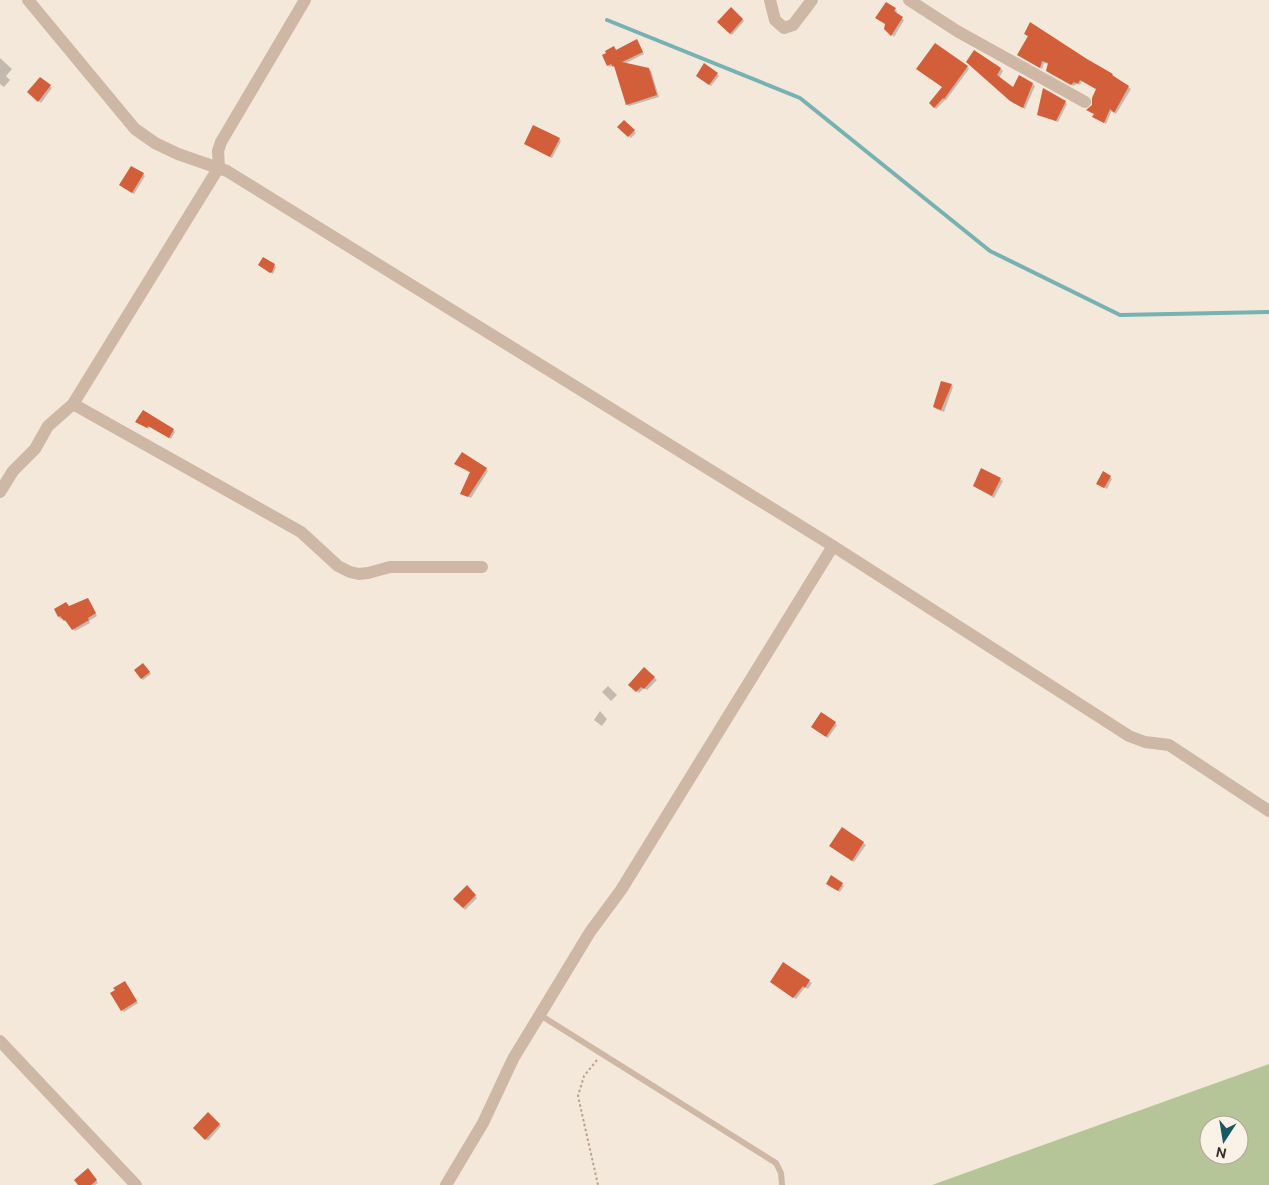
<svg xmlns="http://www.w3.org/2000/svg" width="1269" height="1185" font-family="'DM Sans',sans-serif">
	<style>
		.green { fill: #b6c598; fill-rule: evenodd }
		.shadow { fill: #0003 }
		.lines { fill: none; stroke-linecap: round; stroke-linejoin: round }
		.stream { stroke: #76b2b4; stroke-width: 4 }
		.building { fill: #d35e3a }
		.path { stroke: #baa18f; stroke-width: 2; stroke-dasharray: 2.5 2.5; stroke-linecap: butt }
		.service { stroke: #ceb7a5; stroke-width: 6 }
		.minor { stroke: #ceb7a5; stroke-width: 12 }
	</style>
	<rect width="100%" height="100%" fill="#f4e8da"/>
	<path class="green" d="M1269 1064V1185H932ZM1209 1125H1239V1155H1209Z"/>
	<g class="shadow">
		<path d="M731 9 744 21 732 35 719 22Z"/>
		<path d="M895 9 897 11 896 14 904 20 894 37 886 29 887 25 879 20Z"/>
		<path d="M637 41 644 54 624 64 648 69 651 71 659 97 629 106 627 104 616 68 613 65 610 67 608 65 614 48 617 51Z"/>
		<path d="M975 52 1001 69 1003 71 999 78 1013 89 1033 84 1035 86 1025 109 1013 103 968 61Z"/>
		<path d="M1021 57 1086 60 1112 75 1131 89 1116 114 1112 110 1106 124 1096 118 1095 114 1090 112 1094 106 1097 90 1082 81 1080 85 1077 83 1074 86 1050 73 1049 64 1044 63 1042 69Z"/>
		<path d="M0 58 12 69 6 76 10 80 4 87 0 84Z"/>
		<path d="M968 67 969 69 946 100H945L936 109 930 103 943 87Z"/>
		<path d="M717 74 719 76 711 86 699 78Z"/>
		<path d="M40 78 52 88 41 103 29 92Z"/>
		<path d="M1065 102 1067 104 1058 122 1038 114Z"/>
		<path d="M624 122 636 133 631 138 619 127Z"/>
		<path d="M559 139 561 141 552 158 525 144Z"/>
		<path d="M143 174 145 176 134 194 122 187Z"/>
		<path d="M274 265 276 267 273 274 261 267Z"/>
		<path d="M951 385 953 387 944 412 936 409 934 407Z"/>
		<path d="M139 423 173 430 175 432 171 439 150 427 149 429Z"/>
		<path d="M455 464 486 469 488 471 471 498 461 493 471 473Z"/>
		<path d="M982 469 1003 481 994 498 974 486Z"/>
		<path d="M1110 477 1112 479 1107 489 1097 484Z"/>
		<path d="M90 602 97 616 89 621 90 623 75 631 63 618 61 619 59 617 56 609Z"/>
		<path d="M145 666 151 674 143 680 141 678Z"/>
		<path d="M644 668 657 680 647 690 644 688 639 693 630 685Z"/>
		<path d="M608 686 617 695 611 701 602 692Z"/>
		<path d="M600 711 607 719 602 726 594 720Z"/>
		<path d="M835 723 837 725 828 738 814 729Z"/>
		<path d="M842 829 866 845 854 862 833 848Z"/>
		<path d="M842 884 844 886 840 892 829 886Z"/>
		<path d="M467 887 477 898 465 910 455 899Z"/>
		<path d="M784 964 812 983 808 989 805 987 796 999 773 983Z"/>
		<path d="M127 985 138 1003 124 1012 122 1010Z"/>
		<path d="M208 1114 221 1126 208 1141 195 1128Z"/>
		<path d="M88 1170 98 1183 95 1185H79Z"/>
	</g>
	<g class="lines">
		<path class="stream" d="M607 20 800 98 990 251 1120 315 1269 312"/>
	</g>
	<g class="building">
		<path d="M886 2 896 8 894 11 903 17 891 36 884 29 885 24 875 18Z"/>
		<path d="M731 7 743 19 730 34 717 22Z"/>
		<path d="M1030 22 1087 59 1113 74 1112 75 1129 86 1114 113 1110 109 1104 123 1092 117 1094 114 1086 110 1092 105V98L1096 89 1080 80 1078 84 1074 82 1071 85 1046 71 1048 63 1042 61 1040 68 1017 55 1028 36 1024 34Z"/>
		<path d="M637 39 643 52 622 62 649 68 657 95 626 105 614 66 613 67 611 64 607 66 602 55 606 53 605 51 614 46 616 50Z"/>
		<path d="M935 43 968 66 944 99 943 98 934 108 929 103 942 87 916 69Z"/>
		<path d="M974 50 1001 68 997 75 1013 87 1019 75 1033 83 1023 108 1010 101 966 62Z"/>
		<path d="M704 63 718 73 709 85 696 76Z"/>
		<path d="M40 77 51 85 38 102 27 92Z"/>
		<path d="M1043 88 1066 101 1056 121 1037 115Z"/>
		<path d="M624 120 635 130 628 137 617 127Z"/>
		<path d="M533 125 560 138 550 157 524 144Z"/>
		<path d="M131 166 144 173 132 193 119 185Z"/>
		<path d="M263 257 275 264 272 272 270 273 258 265Z"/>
		<path d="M941 381 952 384 941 410 933 407Z"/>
		<path d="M143 410 174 429 169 438 148 426 147 428 135 422Z"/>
		<path d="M462 452 487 468 468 497 460 494 470 472 454 464Z"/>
		<path d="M981 468 1001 478 992 496 973 486Z"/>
		<path d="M1103 471 1111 476 1104 488 1096 484Z"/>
		<path d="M88 598 96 613 88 618 89 620 72 630 65 620 64 621 60 616 58 617 54 609 66 602 69 606Z"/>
		<path d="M143 663 150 672 141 679 134 670Z"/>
		<path d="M644 667 655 677 644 689 641 687 636 692 628 685Z"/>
		<path d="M821 712 836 722 826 737 811 727Z"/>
		<path d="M842 827 864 842 852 861 829 846Z"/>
		<path d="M831 875 843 883 838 891 826 884Z"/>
		<path d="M467 885 476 895 463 908 453 899Z"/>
		<path d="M783 962 810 980 805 988 803 986 793 998 770 982Z"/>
		<path d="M125 981 137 1001 121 1011 110 993 115 990 113 988Z"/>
		<path d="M208 1112 220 1124 205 1140 193 1128Z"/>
		<path d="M88 1168 97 1180 91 1185H78L74 1180Z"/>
	</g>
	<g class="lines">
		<path class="path" d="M597 1060 584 1076 578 1096 598 1185"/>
		<path class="service" d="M540 1015 776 1163 781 1173 782 1185"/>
		<g class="minor">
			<path d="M28 0 135 129 155 143 178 154 227 171 833 546 1129 736 1145 742 1169 745 1269 811"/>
			<path d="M770 0 775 20 784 28 793 25 812 0"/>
			<path d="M909 0 957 31 1085 102"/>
			<path d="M73 404 301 532 338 566 350 572 359 574 368 573 390 567H482"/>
			<path d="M0 492 13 471 35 449 48 426 73 404 219 167 218 151 221 142 305 0"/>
			<path d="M0 1041 136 1185"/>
			<path d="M446 1185 483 1123 513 1059 590 932 621 890 833 546"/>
		</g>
	</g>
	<g transform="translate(1224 1140) rotate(192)"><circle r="24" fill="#fbf2e7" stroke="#ada39a"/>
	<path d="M0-4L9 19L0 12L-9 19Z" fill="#185a5f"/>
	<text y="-8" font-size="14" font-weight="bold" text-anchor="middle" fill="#392c27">N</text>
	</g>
</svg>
